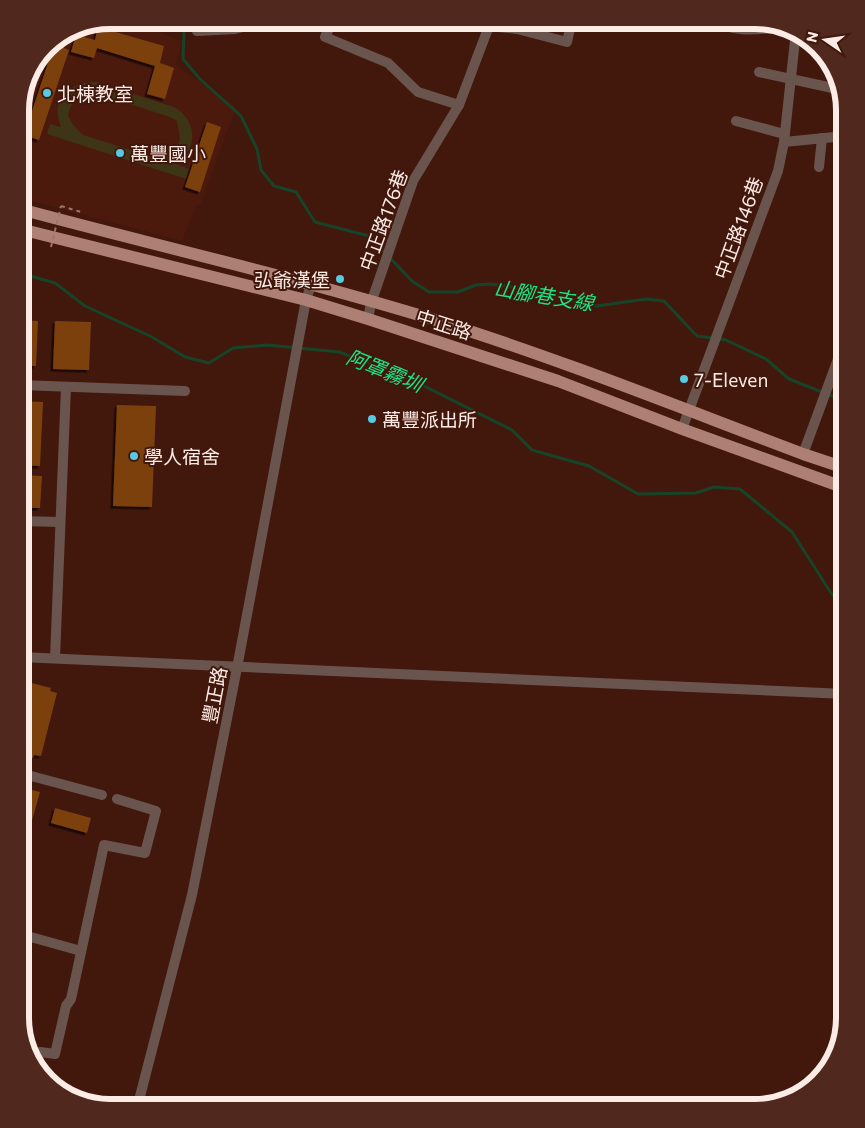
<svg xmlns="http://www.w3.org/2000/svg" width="865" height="1128" font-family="Commissioner,'Noto Sans TC',sans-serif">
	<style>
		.built { fill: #4c190d }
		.green { fill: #3d3516; fill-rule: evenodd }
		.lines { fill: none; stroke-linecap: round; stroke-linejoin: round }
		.stream { stroke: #174429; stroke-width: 3 }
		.building { fill: #7c400e; filter: url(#shadow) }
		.path { stroke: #97786f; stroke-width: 2; stroke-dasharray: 4 4; stroke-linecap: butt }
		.minor { stroke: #6a544e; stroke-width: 10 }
		.major { stroke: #ae8075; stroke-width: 12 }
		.path-bridge { stroke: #97786f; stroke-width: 2; stroke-dasharray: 4 4; stroke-linecap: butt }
		.poi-dot { fill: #57c9e2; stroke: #42170c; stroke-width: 2 }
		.labels { text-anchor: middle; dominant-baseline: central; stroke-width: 4; stroke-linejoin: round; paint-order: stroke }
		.poi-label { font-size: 19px; fill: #fdebe6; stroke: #42170c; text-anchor: start }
		.street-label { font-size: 19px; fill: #fdebe6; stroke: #42170c }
		.water-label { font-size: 20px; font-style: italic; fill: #17e685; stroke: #42170c }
		.rim { fill: none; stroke: #fdebe6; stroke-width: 6 }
	</style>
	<defs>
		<filter id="shadow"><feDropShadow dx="-2.5" dy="2.5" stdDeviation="0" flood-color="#0009"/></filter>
	</defs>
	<rect width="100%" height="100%" fill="#42170c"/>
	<path class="built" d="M110 20H129L182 41 176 65 236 107 201 204 196 206 182 241 20 198V103L29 70 50 42Z"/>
	<path class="green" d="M96 82 174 107C197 120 199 149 176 164L189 169 186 179 47 134 50 124 61 127C60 124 58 119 58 115 55 92 76 82 96 82ZM92 92 170 117 177 121 180 139 176 151 160 159 83 135 76 128 72 123 68 115 70 108 78 96Z"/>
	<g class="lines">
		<g class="stream">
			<path d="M179 20 184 33 183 59 200 79 241 116 257 149 261 170 274 186 296 192 315 222 369 236 412 281 429 292H458L476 285 490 284 521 288 597 306 646 299 664 301 697 336 713 338"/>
			<path d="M20 273 55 283 85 306 152 337 185 357 209 363 233 348 267 345 339 352 400 374 512 430 532 450 589 466 638 494 696 493 714 487 740 489 792 532 831 593 845 607"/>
			<path d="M719 339 726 340 766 359 789 379 845 401"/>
		</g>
	</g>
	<g class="building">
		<path d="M98 27 164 46 160 63 174 68 165 99 147 94 155 66 97 48 94 58 71 52 76 35 95 40Z"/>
		<path d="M61 47 69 50 39 140 24 135 53 48 60 51Z"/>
		<path d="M207 122 221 127 200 192 185 187Z"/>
		<path d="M20 320 38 321 36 366H20Z"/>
		<path d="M55 321 91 322 89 370 53 369Z"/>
		<path d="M21 401 43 402 40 466 20 465Z"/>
		<path d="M117 405 156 406 152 507 113 506Z"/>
		<path d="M20 475 42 476 40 508H20Z"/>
		<path d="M20 680 51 688 50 691 57 693 41 756 34 755 33 758 20 755Z"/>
		<path d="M20 787 40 792 27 838 20 836Z"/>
		<path d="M55 808 91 818 87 833 51 823Z"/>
	</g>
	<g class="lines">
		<path class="path" d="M61 206 81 212 80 215"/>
		<g class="minor">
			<path d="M308 20 331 24"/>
			<path d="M333 20 325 37 388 63 418 92 459 105 413 181 371 303 368 319"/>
			<path d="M713 20C735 34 759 29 783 27"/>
			<path d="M517 29 567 42 572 20"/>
			<path d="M197 31 235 29 270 20"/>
			<path d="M759 72 837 89"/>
			<path d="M459 105 489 26 517 29 520 20"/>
			<path d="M736 121 784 134"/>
			<path d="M784 142 845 136"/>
			<path d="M819 167 822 138"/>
			<path d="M20 385 185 391"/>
			<path d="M682 429 778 171 784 142 796 31"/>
			<path d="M803 454 845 340"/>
			<path d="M20 521 60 522"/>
			<path d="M20 657 845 694"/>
			<path d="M55 658 66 387"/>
			<path d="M20 773 102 795"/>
			<path d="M20 934 81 951"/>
			<path d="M33 1062 35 1055 40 1052 55 1054 66 1006 71 999 104 845 145 853 156 811 117 799"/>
			<path d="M137 1108 192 895 237 668 306 300 311 285"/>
		</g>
		<g class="major">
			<path d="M20 209C158 246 298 278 435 320 560 359 681 408 803 454L845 468"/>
			<path d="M20 229 306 300 368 319 558 381 682 429 845 488"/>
		</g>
		<path class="path-bridge" d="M51 247 61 206"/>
	</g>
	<g class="poi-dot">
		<circle cx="47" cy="93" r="5"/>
		<circle cx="120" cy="153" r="5"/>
		<circle cx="340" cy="279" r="5"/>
		<circle cx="684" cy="379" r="5"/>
		<circle cx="372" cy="419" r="5"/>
		<circle cx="134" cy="456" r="5"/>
	</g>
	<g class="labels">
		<g class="poi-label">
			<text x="57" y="93">北棟教室</text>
			<text x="130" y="153">萬豐國小</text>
			<text x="330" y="279" text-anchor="end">弘爺漢堡</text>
			<text x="694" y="379">7-Eleven</text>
			<text x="382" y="419">萬豐派出所</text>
			<text x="144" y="456">學人宿舍</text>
		</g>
		<g class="street-label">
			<text transform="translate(383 220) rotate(-70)">中正路176巷</text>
			<text transform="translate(738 228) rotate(-70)">中正路146巷</text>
			<text transform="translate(444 324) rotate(18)">中正路</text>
			<text transform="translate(214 695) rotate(-79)">豐正路</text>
		</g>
		<g class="water-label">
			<text transform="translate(544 295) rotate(9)">山腳巷支線</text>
			<text transform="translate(385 370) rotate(22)">阿罩霧圳</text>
		</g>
	</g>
	<path d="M0 0H865V1128H0ZM110 29H755A81 81 0 0 1 836 110V1018A81 81 0 0 1 755 1099H110A81 81 0 0 1 29 1018V110A81 81 0 0 1 110 29Z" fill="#51281d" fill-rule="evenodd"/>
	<path class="rim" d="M110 29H755A81 81 0 0 1 836 110V1018A81 81 0 0 1 755 1099H110A81 81 0 0 1 29 1018V110A81 81 0 0 1 110 29Z"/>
	<g transform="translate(825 40) rotate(283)" stroke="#42170c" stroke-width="4" paint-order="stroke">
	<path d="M0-4L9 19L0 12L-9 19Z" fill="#fdebe6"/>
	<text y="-8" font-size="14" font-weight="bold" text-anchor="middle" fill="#fdebe6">N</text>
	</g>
</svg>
